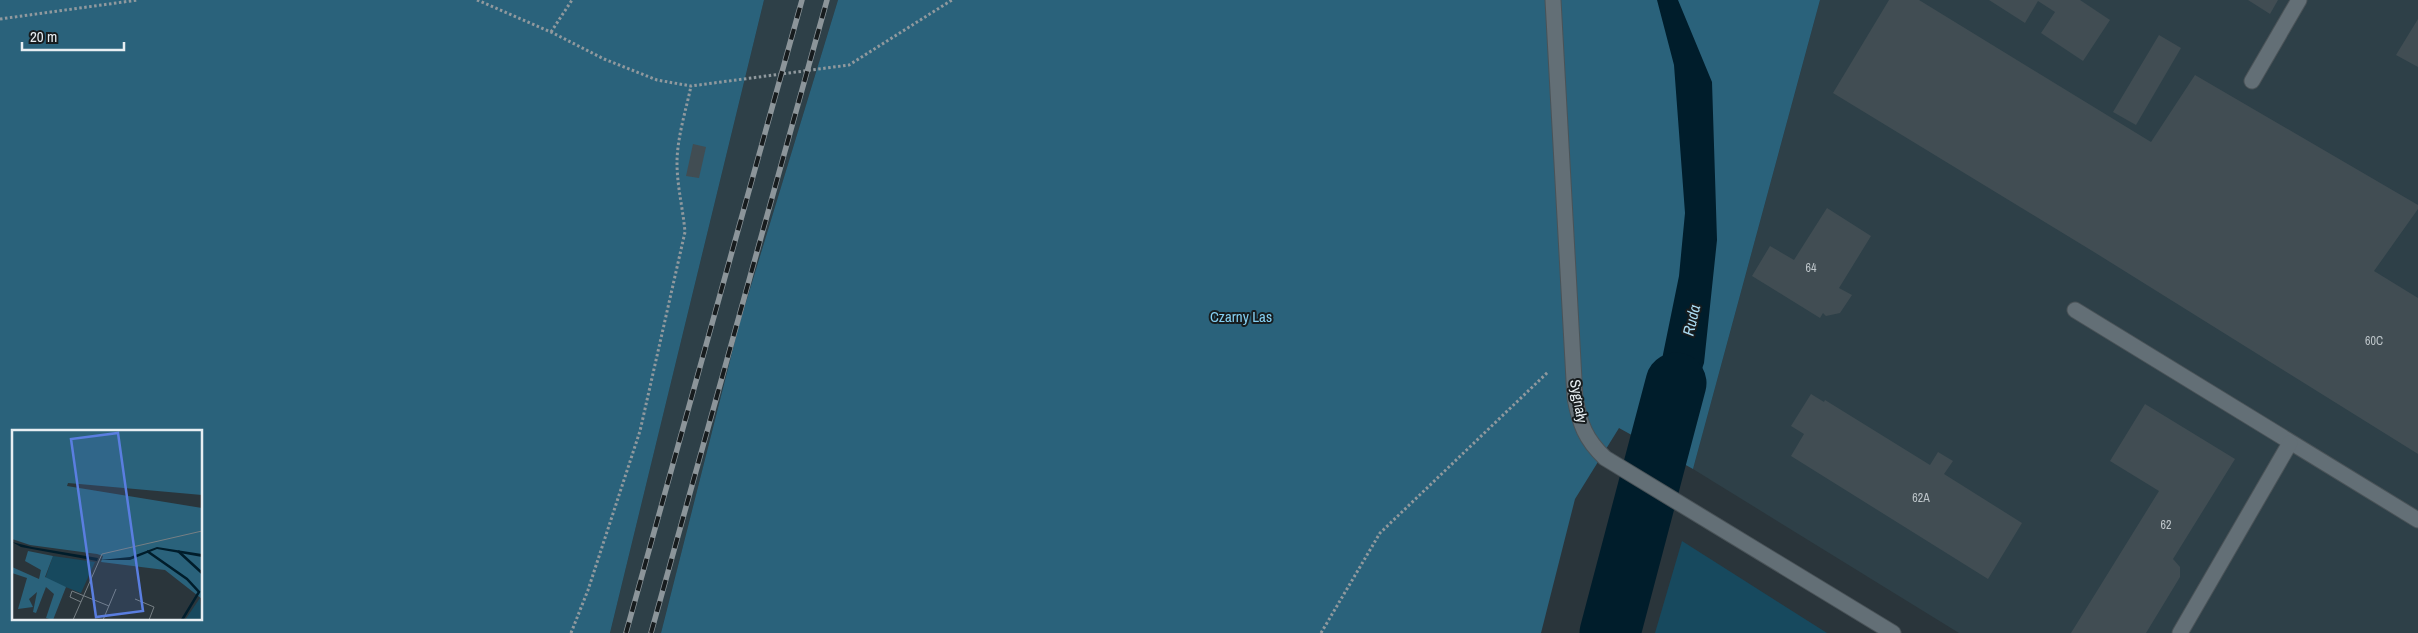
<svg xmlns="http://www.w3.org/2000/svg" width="2418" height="633" font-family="'Archivo Narrow',sans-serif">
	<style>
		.built { fill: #2e4048 }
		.green { fill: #17495e }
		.forest { fill: #2a627b; fill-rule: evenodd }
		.water { fill: #001d2b }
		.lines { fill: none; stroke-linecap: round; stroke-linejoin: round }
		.river { stroke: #001d2b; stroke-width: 61 }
		.building { fill: #414d53 }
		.minor-casing { stroke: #4a5358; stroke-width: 17 }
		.path { stroke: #90999e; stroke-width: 3; stroke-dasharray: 2.5 2.5; stroke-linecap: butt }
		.minor { stroke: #636f76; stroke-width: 15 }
		.rail-casing { stroke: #8c959a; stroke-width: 5.5 }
		.rail { stroke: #171c1e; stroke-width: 4; stroke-dasharray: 11; stroke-linecap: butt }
		.labels { text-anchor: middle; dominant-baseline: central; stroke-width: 4; stroke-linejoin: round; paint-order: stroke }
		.number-label { font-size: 12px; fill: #bec6ca }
		.park-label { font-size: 15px; fill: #85d0f3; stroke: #171c1e }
		.street-label { font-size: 15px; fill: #e7eef2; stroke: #171c1e }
		.water-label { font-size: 16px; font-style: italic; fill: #abdbf2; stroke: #171c1e }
		.inset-river { fill: none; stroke: #001d2b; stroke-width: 2.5 }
		.inset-road { fill: none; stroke: #767f84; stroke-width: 1 }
		.view { fill: #5a7ee0; fill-opacity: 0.15; stroke: #5a7ee0; stroke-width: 2.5 }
		.inset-edge { fill: none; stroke: #e7eef2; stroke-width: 2.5 }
	</style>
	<rect width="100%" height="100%" fill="#2a353b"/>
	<g class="built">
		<path d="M764 0H838L739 325 661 633H610Z"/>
		<path d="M1820 0H2418V633H1959L1693 469Z"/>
	</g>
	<path class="green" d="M1682 541 1827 633H1655Z"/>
	<g class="forest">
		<path d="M0 0H764L610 633H0ZM14 432H201V619H14Z"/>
		<path d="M838 0H1820L1693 469 1619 428 1575 499 1541 633H661L739 325Z"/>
	</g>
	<g class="water">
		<path d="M1657 0H1678L1712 82 1717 240 1704 363 1667 472 1642 457 1679 276 1685 213 1674 65Z"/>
		<path d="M1630 496 1669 522 1623 633H1585Z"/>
	</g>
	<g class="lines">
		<path class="river" d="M1610 633 1676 383"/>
	</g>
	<g class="building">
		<path d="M1889 0H1919L2151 142 2195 75 2418 205V209L2374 271 2418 298V454L2094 252 1833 93Z"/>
		<path d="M1989 0H2080L2110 20 2083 61 2041 33 2055 12 2038 1 2025 23Z"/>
		<path d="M2248 0H2278L2270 14Z"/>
		<path d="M2418 19V67L2396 55Z"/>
		<path d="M2159 35 2181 48 2136 125 2113 112Z"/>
		<path d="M693 144 706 147 699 178 686 176Z"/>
		<path d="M1827 208 1871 236 1839 288 1852 295 1840 313 1826 316 1823 313 1820 318 1752 276 1770 246 1794 260Z"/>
		<path d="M1811 394 1824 402 1825 400 1930 465 1938 452 1953 461 1944 474 2022 523 1988 579 1791 456 1804 434 1791 426Z"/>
		<path d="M2145 404 2235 459 2173 559 2180 567V577L2146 633H2071L2159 491 2110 461Z"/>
	</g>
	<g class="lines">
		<g class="minor-casing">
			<g id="minor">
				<path d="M1553 0 1575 398C1580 424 1585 439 1605 458L1893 633"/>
				<path d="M2252 81 2299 0"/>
				<path d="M2075 310 2418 520"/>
				<path d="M2180 633 2290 443"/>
			</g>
		</g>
		<g class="path">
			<path d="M477 0 551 32 604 59 657 80 691 86 849 65 952 0"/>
			<path d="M0 19 138 0"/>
			<path d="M551 32 572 0"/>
			<path d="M571 633 588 590 640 431 685 232C683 209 677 186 677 163 677 138 686 110 691 86"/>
			<path d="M1321 633 1380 533 1548 372"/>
		</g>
		<use href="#minor" class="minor"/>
		<g class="rail-casing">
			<g id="rail">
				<path d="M626 633 802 0"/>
				<path d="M651 633 827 0"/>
			</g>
		</g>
		<use href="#rail" class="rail"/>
	</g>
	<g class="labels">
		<g class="number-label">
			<text x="1811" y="268">64</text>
			<text x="2374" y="341">60C</text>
			<text x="1921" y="498">62A</text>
			<text x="2166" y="525">62</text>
		</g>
		<g class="park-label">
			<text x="1241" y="316">Czarny Las</text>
		</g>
		<g class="street-label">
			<text transform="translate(1579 401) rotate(80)">Sygnały</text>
		</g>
		<g class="water-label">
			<text transform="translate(1691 320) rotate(-77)">Ruda</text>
		</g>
	</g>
	<g transform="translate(12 430)">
		<rect width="190" height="190" fill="#2a353b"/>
		<path d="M41 126 83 132 69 163 33 149ZM188 168 190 190H173Z" fill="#17495e"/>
		<path d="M0 0H190V65L56 53 55 56 190 78V169L153 140 89 132 91 126 85 124 18 115 0 109ZM16 121 41 126 33 147 54 157 41 190 34 188 42 164 34 157 24 183 21 182 25 162 17 169 21 177 6 179 15 148 0 143V137L27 149 29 140 13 131Z" fill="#2a627b"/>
		<path d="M0 112 20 117 86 128 85 131 9 117ZM145 117 190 124V127L145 119 118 130H88L118 127Z" fill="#001d2b"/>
		<path class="inset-river" d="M135 121 175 149 187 162 170 190M166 121 190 143"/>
		<path class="inset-road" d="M60 161 97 176M60 161 58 167 69 172M123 169 142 177 137 190M61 190 90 124 190 101M91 190 104 159"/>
		<path class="view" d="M106 3 131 181 84 187 59 9Z"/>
		<rect width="190" height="190" class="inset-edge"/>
	</g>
	<path d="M22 42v8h102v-8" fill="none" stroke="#e7eef2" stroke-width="2.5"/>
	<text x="30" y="42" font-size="15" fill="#e7eef2" stroke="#171c1e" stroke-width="4" paint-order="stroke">20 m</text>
</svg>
